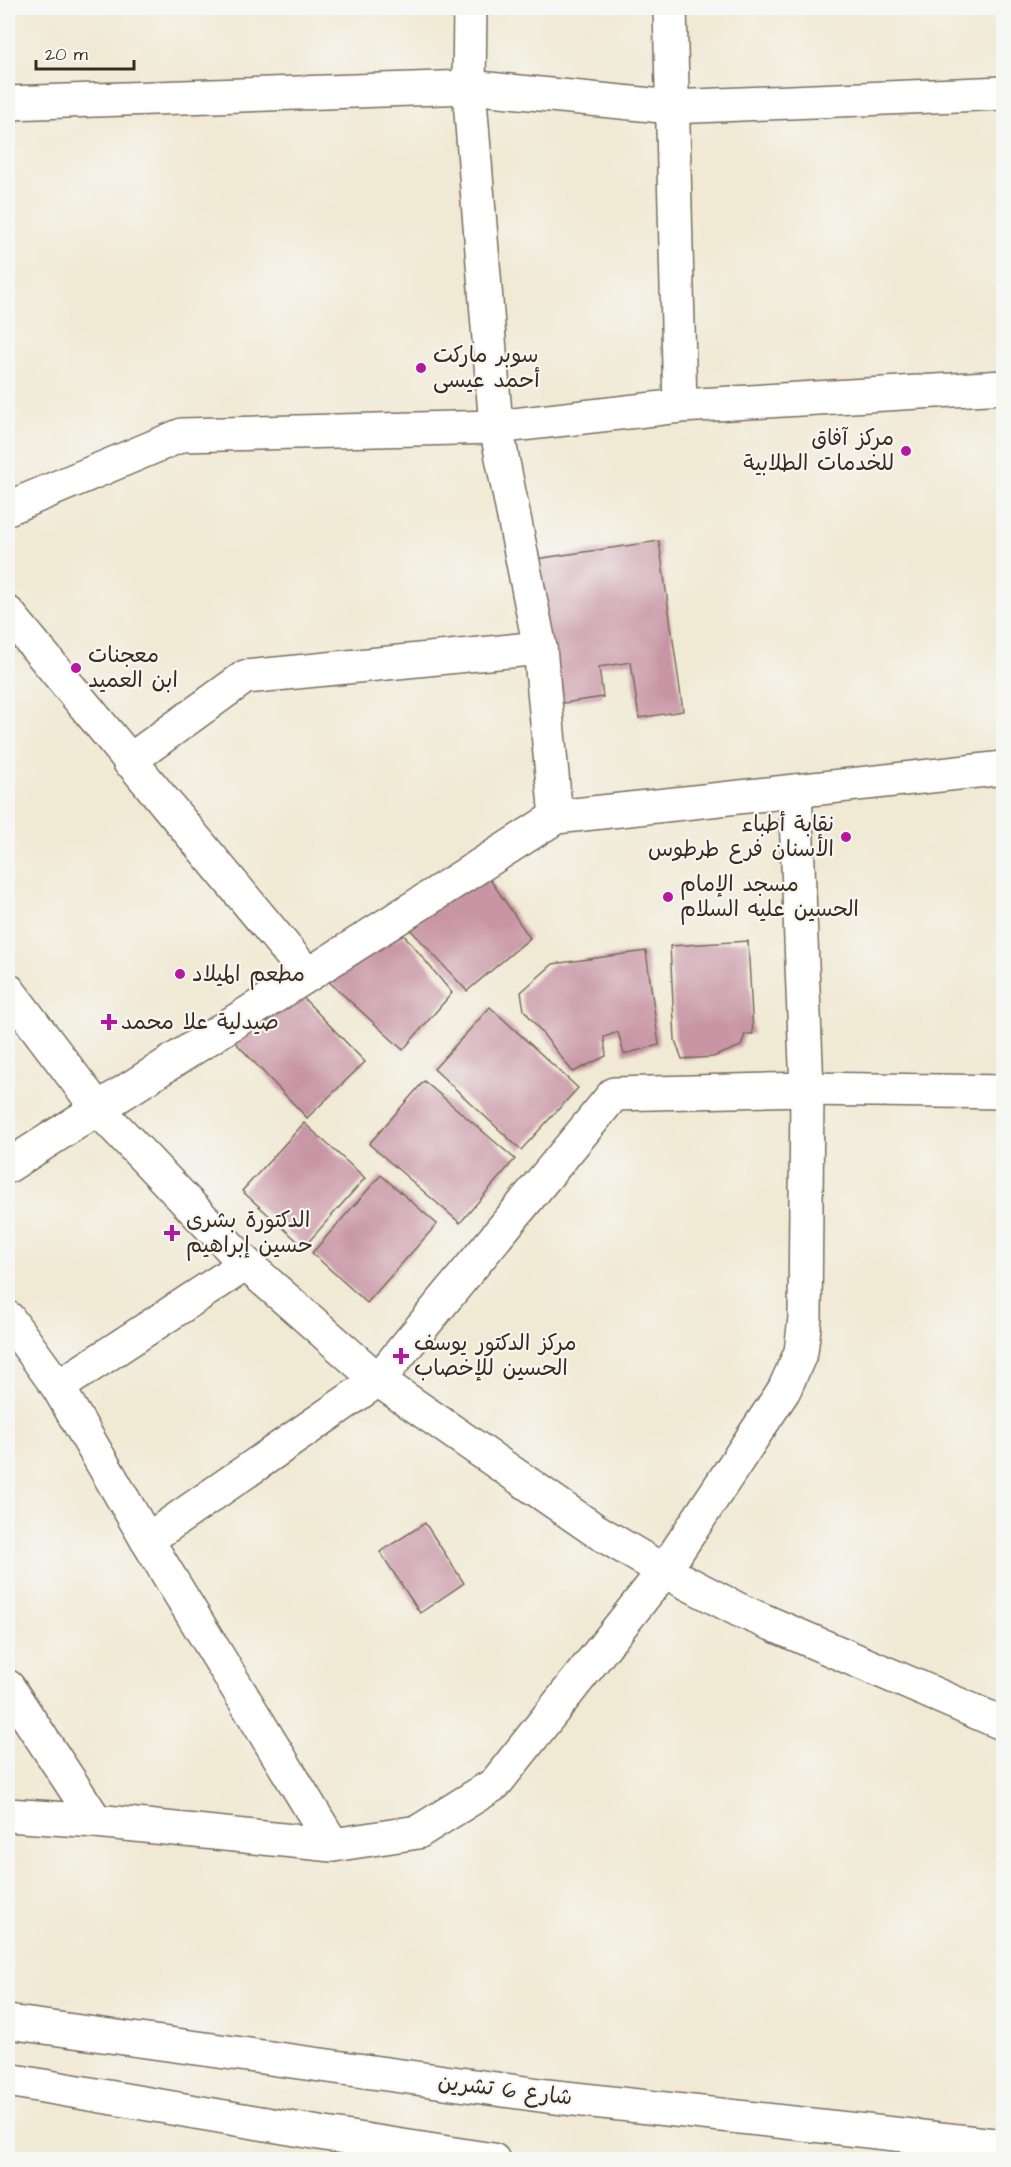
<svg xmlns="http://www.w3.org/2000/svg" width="1011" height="2167" font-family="'Architects Daughter','Playpen Sans Arabic',sans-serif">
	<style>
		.building { fill: #c895a5 }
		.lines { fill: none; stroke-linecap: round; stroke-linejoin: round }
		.minor-casing { stroke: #7a6d5d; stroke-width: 36 }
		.major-casing { stroke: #7a6d5d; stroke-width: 36 }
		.minor { stroke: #fff; stroke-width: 33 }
		.major { stroke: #fff; stroke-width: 33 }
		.poi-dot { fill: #b5179e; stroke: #f6f6f2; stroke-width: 2 }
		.labels { text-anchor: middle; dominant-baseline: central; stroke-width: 4.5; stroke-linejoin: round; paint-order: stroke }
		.poi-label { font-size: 22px; fill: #3b2a1e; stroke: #f6f6f2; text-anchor: start }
		.street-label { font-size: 22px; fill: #3b2a1e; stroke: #f6f6f2 }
	</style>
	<rect width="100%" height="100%" fill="#f6f6f2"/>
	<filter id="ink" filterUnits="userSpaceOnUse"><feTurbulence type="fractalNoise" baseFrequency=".0167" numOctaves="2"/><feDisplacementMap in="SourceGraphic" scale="12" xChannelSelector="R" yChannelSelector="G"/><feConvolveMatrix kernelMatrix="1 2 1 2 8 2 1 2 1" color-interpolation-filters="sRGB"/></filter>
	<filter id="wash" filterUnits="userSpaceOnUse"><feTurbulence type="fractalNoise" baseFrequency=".008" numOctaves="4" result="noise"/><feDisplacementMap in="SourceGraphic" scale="24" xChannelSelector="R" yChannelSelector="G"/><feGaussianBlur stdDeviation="1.35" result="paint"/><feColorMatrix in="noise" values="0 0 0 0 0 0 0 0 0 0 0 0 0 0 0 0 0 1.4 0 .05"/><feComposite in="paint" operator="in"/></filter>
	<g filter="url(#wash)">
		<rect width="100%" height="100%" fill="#f0e9d3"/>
		<g id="blocks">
			<g class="building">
				<path d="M659 541 683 711 639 718 631 662 599 667 603 697 557 704 536 559Z"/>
				<path d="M485 872 530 938 467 991 407 926Z"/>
				<path d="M404 935 452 993 403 1050 326 979Z"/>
				<path d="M748 941 753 1034H745L741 1046 713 1057 682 1059 675 1040 670 946Z"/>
				<path d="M646 951 659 1045 624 1054 618 1032 604 1037 606 1056 573 1072 524 1010 521 992 553 964Z"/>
				<path d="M290 984 365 1062 307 1118 233 1040Z"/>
				<path d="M490 1007 578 1088 521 1150 434 1069Z"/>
				<path d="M424 1081 515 1159 460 1223 369 1144Z"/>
				<path d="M304 1123 365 1178 304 1247 242 1191Z"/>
				<path d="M381 1175 437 1224 367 1303 312 1253Z"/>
				<path d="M425 1523 464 1583 420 1613 380 1552Z"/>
			</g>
		</g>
	</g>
	<g filter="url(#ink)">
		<use href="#blocks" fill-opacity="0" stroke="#7a6d5d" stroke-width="1.5"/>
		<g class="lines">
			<g class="minor-casing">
				<g id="minor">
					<path d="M470 8 469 87 496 427 540 648 556 817"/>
					<path d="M670 8 680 406"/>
					<path d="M8 103 469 87 672 107 1004 93"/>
					<path d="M8 508 182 435 496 427 680 406 1004 387"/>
					<path d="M8 613 308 975"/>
					<path d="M129 761 245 677 540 648"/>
					<path d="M8 990 98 1109 246 1264 378 1380 595 1530 664 1571 739 1610 1004 1724"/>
					<path d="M8 1166 556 817 1004 768"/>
					<path d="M8 1318 58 1387 147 1540 333 1845"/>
					<path d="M58 1387 246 1264"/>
					<path d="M147 1540 378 1380 614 1094 807 1089 1004 1092"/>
					<path d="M8 1687 96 1821"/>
					<path d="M8 1815 96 1821 333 1845 418 1832 495 1784 664 1571 784 1390 801 1352 805 1318 807 1089 795 791"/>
				</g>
			</g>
			<g class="major-casing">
				<g id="major">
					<path d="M8 2022 547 2096 1004 2146"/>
					<path d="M8 2080 325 2134 493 2160"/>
				</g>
			</g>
			<use href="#minor" class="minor"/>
			<use href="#major" class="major"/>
		</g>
	</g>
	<g class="poi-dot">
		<circle cx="421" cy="368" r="6"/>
		<circle cx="906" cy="451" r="6"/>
		<circle cx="76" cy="668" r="6"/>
		<circle cx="846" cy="837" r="6"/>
		<circle cx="668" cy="897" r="6"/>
		<circle cx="180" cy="974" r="6"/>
		<path d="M106 1013h6v6h6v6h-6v6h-6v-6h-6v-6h6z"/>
		<path d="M169 1224h6v6h6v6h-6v6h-6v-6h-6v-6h6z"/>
		<path d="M398 1347h6v6h6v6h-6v6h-6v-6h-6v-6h6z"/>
	</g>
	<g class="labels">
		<g class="poi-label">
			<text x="433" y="355">سوبر ماركت<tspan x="433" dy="25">أحمد عيسى</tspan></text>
			<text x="894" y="438" text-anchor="end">مركز آفاق<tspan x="894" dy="25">للخدمات الطلابية</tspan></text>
			<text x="88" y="655">معجنات<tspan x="88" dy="25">ابن العميد</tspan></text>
			<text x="834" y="824" text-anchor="end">نقابة أطباء<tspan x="834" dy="25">الأسنان فرع طرطوس</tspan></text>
			<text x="680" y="884">مسجد الإمام<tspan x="680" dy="25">الحسين عليه السلام</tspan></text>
			<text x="192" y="974">مطعم الميلاد</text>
			<text x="121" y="1022">صيدلية علا محمد</text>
			<text x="186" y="1220">الدكتورة بشرى<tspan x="186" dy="25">حسين إبراهيم</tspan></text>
			<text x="414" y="1343">مركز الدكتور يوسف<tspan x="414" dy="25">الحسين للإخصاب</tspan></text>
		</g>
		<g class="street-label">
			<text transform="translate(505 2090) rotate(7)">شارع 6 تشرين</text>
		</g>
	</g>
	<rect width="1011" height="2167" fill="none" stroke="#f6f6f2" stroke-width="30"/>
	<path d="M36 60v9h98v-9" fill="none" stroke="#3b2a1e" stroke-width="3"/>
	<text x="45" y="60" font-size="18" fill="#3b2a1e" stroke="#f6f6f2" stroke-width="4.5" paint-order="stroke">20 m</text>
</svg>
